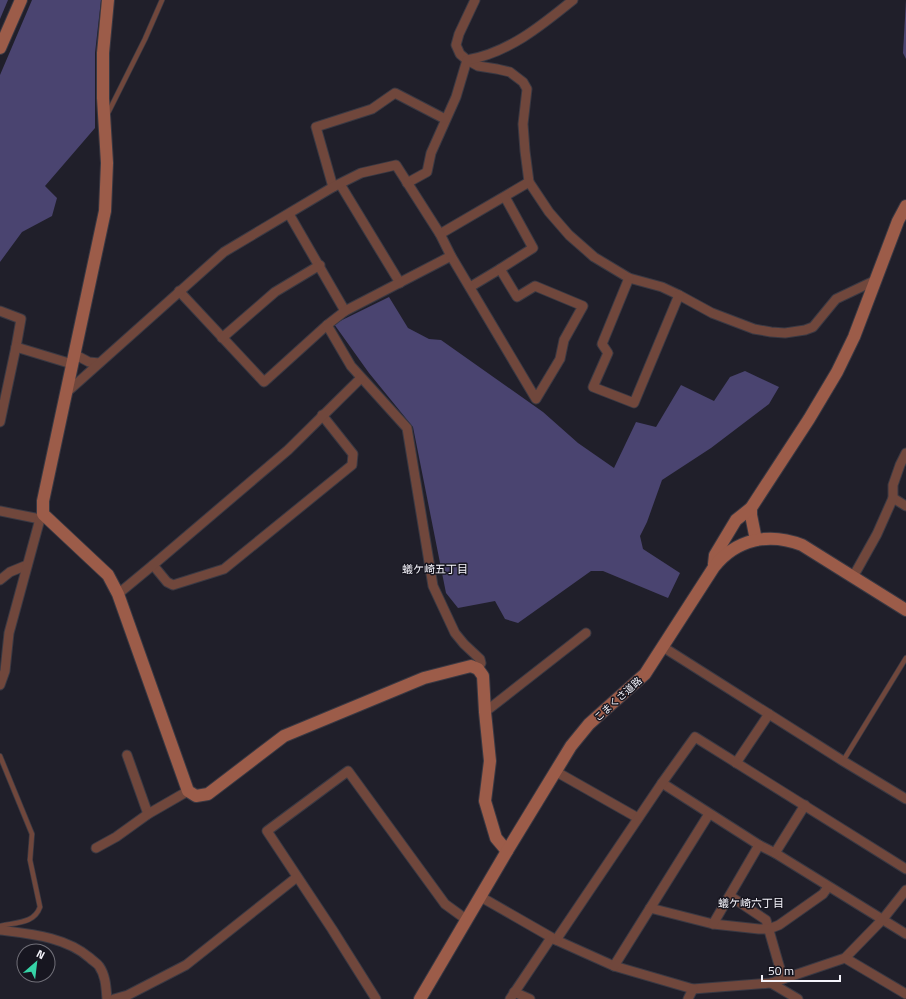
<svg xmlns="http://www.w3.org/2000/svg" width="906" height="999" font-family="'Titillium Web','Noto Sans JP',sans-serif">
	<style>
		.forest { fill: #4a4470 }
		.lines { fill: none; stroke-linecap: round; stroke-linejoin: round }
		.lane-casing { stroke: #3a3943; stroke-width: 6 }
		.street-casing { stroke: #3a3943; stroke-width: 11 }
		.secondary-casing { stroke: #3a3943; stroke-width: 14 }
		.lane { stroke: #70473c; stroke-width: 4.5 }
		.street { stroke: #70473c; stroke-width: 9 }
		.secondary { stroke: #9c5c49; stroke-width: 12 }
		.labels { text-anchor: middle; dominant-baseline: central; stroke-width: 3; stroke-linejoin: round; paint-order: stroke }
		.street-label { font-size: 10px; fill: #f5f4fb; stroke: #171620 }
		.neighbourhood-label { font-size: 11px; fill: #f5f4fb; stroke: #171620 }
	</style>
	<rect width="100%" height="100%" fill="#201f2a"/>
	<g class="forest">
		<path d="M0 0H8L0 19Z"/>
		<path d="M32 0H101L95 53V128L45 186 57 198 52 216 22 232 0 262V75Z"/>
		<path d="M906 0V59L903 53Z"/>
		<path d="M389 297 408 328 429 339 441 340 543 412 578 443 614 468 636 422 656 427 681 385 714 401 730 377 745 371 779 387 769 404 711 448 662 480 647 522 640 536 643 549 680 573 668 598 603 571H591L518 623 505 619 495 601 458 608 446 593 413 427 369 373 334 324Z"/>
	</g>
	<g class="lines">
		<g class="lane-casing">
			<g id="lane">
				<path d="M107 115 145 39 162 0"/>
				<path d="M0 756 32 834 30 860 40 907C34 924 16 922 0 926"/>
				<path d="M843 761 906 658"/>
			</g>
		</g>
		<g class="street-casing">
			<g id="street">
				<path d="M475 0 459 34 456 45 460 54 467 60 478 66 497 69 510 72 523 82 527 89 523 124 525 151 529 182 549 212 569 235 594 257 629 278 662 287 679 295 712 313 754 329 771 332 785 333 805 330 813 327 836 299 876 280"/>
				<path d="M467 60C508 53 541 26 573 0"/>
				<path d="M407 183 427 172 431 153 456 97 467 60"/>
				<path d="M340 184 400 283"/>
				<path d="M333 187 316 127 372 109 395 93 445 119"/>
				<path d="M289 214 345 311"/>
				<path d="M440 234 529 182"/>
				<path d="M629 278 602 344 608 353 593 387 634 403 679 295"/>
				<path d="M470 287 500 269"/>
				<path d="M179 291 264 382 327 325 345 311 451 256"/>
				<path d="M0 311 21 319 16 347"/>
				<path d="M327 325 351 366 407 428 433 586 455 633 464 644 480 659 481 663 478 669"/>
				<path d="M222 338 275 292 320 265"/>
				<path d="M74 354 89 362 99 363"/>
				<path d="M66 393 224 252 333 187 361 173 396 165 440 234 451 256 536 399 560 359 564 340 583 306 535 286 517 297 500 269 533 248 505 197"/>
				<path d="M0 422 16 347 72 364"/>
				<path d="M893 498 906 506"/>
				<path d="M0 511 40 519"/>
				<path d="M153 565 167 582 173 585 224 569 352 465 353 454 322 415"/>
				<path d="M853 577 877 534 893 498V485L900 465 906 453"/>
				<path d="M0 580 10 572 27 565"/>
				<path d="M118 594 153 565 288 450 361 378"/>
				<path d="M663 647 843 761 906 799"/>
				<path d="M0 685 5 671 9 633 40 519 45 516"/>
				<path d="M485 712 586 633"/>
				<path d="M127 755 148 814"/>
				<path d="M736 763 769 714"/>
				<path d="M555 771 638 818"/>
				<path d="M662 783 759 845 775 853 906 934"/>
				<path d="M96 848 116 837 148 814 188 791"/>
				<path d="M775 853 805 805"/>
				<path d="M730 896 766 920 783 979"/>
				<path d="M481 897 556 940 614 966 693 989 771 983 845 958 883 919 906 890"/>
				<path d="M650 908 713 924 759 929H769L779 925 823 894 828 887"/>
				<path d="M713 924 759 845"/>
				<path d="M0 930C31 934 66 937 90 958 93 961 97 963 99 966 106 976 106 988 107 999"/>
				<path d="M556 940 662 783 695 737 906 869"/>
				<path d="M845 958 906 994"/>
				<path d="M614 966 709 814"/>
				<path d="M771 983 798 999"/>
				<path d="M514 992 530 999"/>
				<path d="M114 999 128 995 186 965 297 877"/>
				<path d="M376 999 332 929 267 831 348 771 445 904 467 920"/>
				<path d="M510 999 551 938"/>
				<path d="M688 999 693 989"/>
			</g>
		</g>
		<g class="secondary-casing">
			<g id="secondary">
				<path d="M108 0 103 53V98L107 163 105 211 43 501V514L108 575 118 594 188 791 196 796 208 794 284 736 424 678 471 666 478 669 483 676 485 712 490 761 485 801 496 838 507 851"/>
				<path d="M0 48 21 0"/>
				<path d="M751 508V515L756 540"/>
				<path d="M714 564 715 555 736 520 751 508 809 419 837 372 854 337 898 221 906 206"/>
				<path d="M420 999 507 851 571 746 589 724 645 674 714 567C736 539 769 532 802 545L906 610"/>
			</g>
		</g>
		<use href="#lane" class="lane"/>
		<use href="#street" class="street"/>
		<use href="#secondary" class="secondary"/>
	</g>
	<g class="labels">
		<g class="street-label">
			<text transform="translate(618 699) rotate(-42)">こまくさ道路</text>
		</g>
		<g class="neighbourhood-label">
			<text x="435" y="569">蟻ケ崎五丁目</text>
			<text x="751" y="903">蟻ケ崎六丁目</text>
		</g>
	</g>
	<g transform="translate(36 963) rotate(28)"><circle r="19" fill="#171620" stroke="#706f78"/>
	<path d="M0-3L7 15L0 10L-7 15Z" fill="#36d4a7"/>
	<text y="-6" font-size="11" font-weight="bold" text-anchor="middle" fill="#f5f4fb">N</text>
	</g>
	<path d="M762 975v6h78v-6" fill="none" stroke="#f5f4fb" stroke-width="2"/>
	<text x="768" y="975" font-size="12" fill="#f5f4fb" stroke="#171620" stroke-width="3" paint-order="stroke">50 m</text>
</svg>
